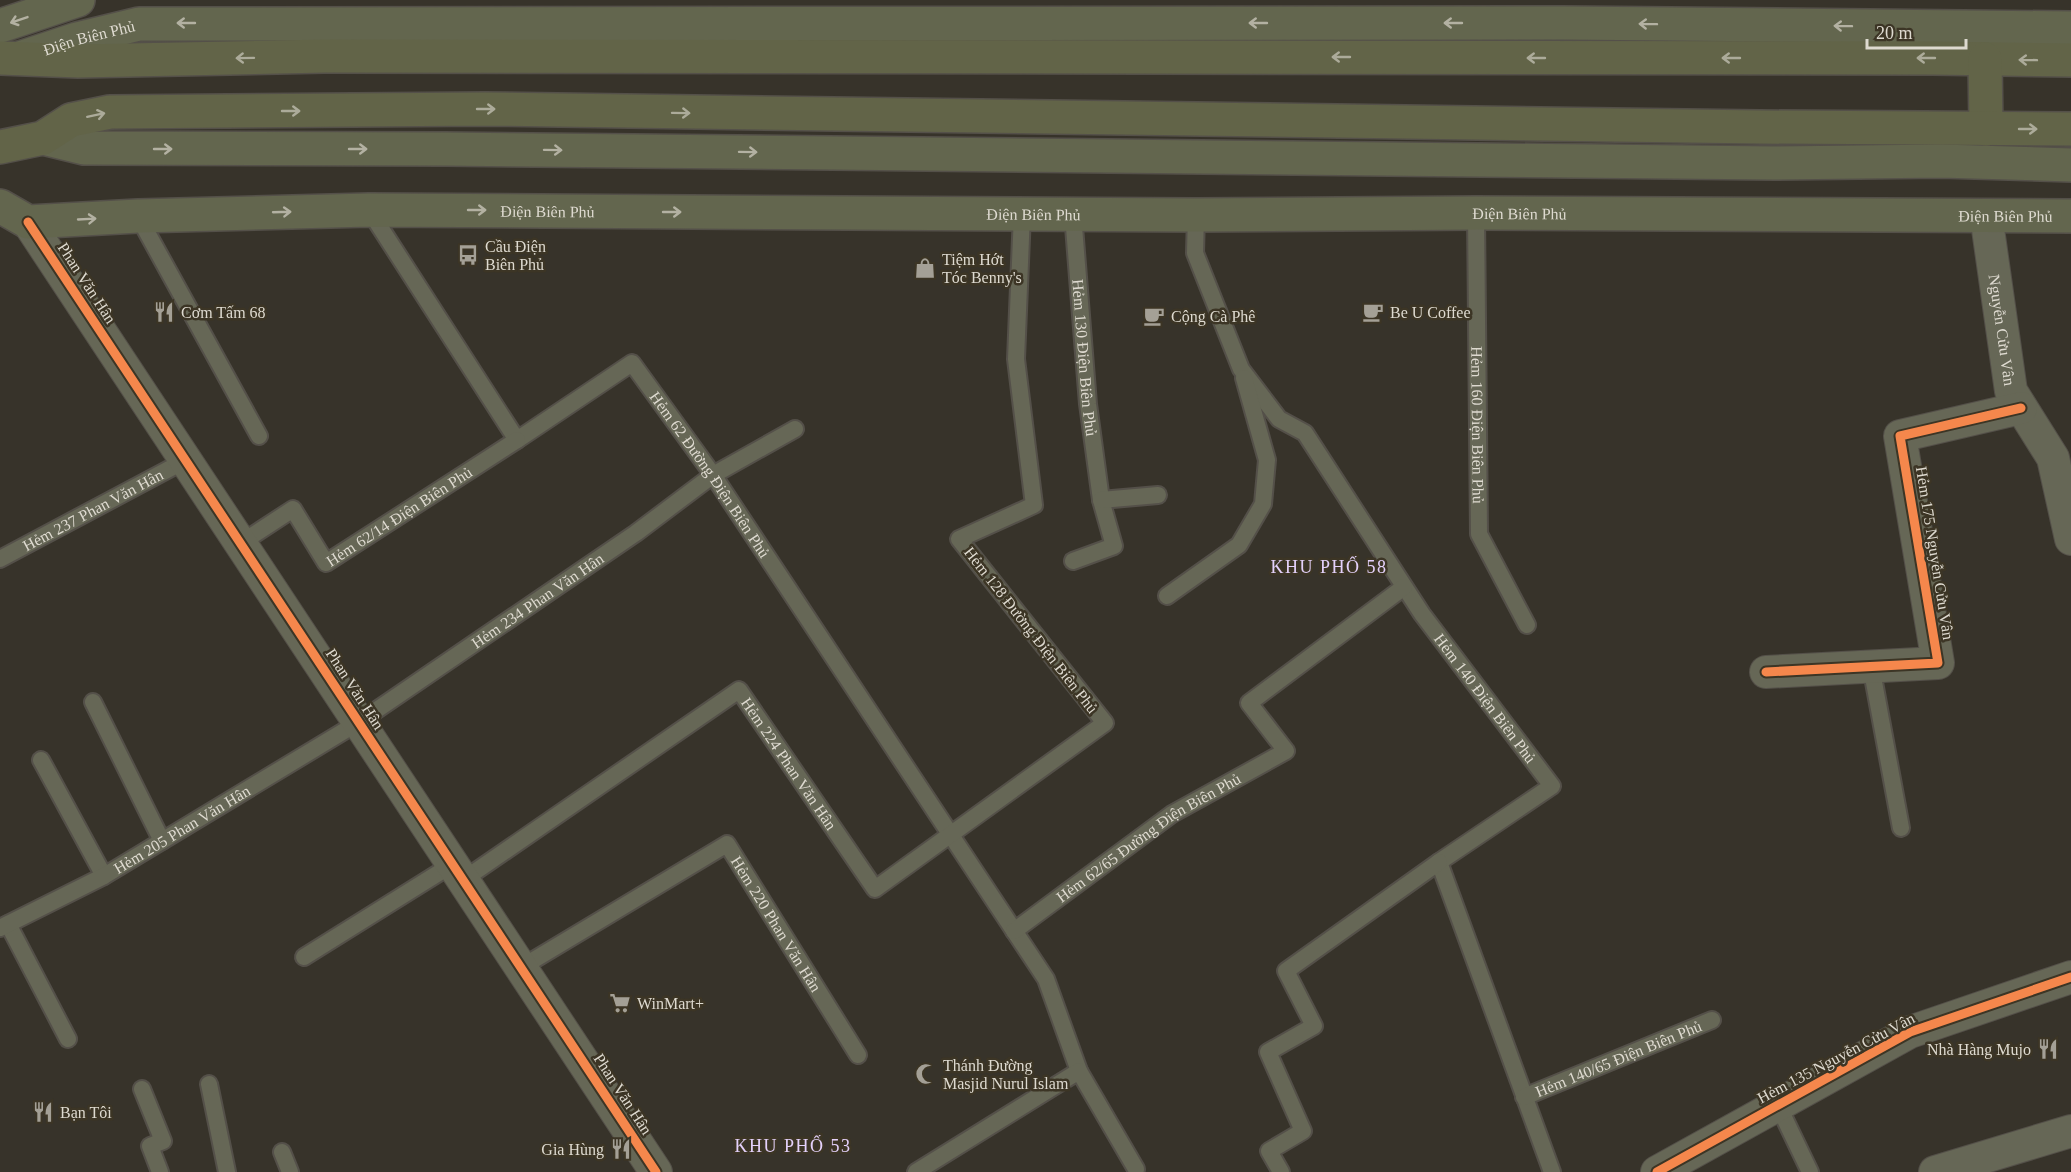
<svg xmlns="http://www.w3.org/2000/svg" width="2071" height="1172" font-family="'Times New Roman',serif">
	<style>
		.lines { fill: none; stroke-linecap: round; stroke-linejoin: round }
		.lane-casing { stroke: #545049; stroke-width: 20 }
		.street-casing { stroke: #545049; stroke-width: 34 }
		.primary-casing { stroke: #545049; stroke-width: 36 }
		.highway-casing { stroke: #545049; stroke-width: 36 }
		.lane { stroke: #666756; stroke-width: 16 }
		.street { stroke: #666756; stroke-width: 32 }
		.primary { stroke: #63664e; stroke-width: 33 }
		.highway { stroke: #626448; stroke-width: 33 }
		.cycleway-casing { stroke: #3c3525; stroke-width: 13 }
		.cycleway { stroke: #f5874c; stroke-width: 9 }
		.oneway { stroke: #b3b1a2 }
		.oneway2 { stroke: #acab9a }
		.labels { text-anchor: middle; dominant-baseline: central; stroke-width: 5; stroke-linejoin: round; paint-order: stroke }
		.street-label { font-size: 16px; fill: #dedad0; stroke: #3c3525 }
		.poi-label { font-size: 16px; fill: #dedad0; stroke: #3c3525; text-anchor: start }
		.neighbourhood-label { font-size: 18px; letter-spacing: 1.5px; fill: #e4d1fb; stroke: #3c3525 }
	</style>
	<rect width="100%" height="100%" fill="#37332a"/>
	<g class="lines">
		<g class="lane-casing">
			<g id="lane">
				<path id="s1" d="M369 210 517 440 632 363 713 475 1046 979 1079 1071"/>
				<path id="s2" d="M1476 213 1479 534 1527 625"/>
				<path id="s3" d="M1073 214 1088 404 1101 500 1114 546 1073 561"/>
				<path id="s4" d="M1196 215 1195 253 1241 369 1279 419 1305 433 1422 614 1552 786 1439 862 1552 1172"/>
				<path d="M138 216 259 436"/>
				<path d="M1101 500 1158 495"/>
				<path id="s5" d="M241 543 293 509 326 563 517 440"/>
				<path id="s6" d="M0 559 186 460"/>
				<path d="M1167 596 1239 545 1263 504 1267 460 1244 378"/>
				<path d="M1871 666 1901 828"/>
				<path d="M93 702 162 841"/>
				<path d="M41 760 104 876"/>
				<path id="s7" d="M463 880 739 690 875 889 1105 723 959 539 1034 505 1016 359 1022 214"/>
				<path d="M8 924 68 1039"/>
				<path id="s8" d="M0 928 104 876 359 722 636 533 713 475 795 429"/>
				<path id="s9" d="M1014 931 1172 814 1286 751 1249 703 1404 587"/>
				<path d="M304 957 453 864"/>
				<path id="s10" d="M522 967 727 844 858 1055"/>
				<path d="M209 1084 227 1172"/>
				<path d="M142 1089 163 1141 150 1146 160 1172"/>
				<path id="s11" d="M1524 1097 1712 1020"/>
				<path d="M1778 1105 1810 1172"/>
				<path d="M282 1152 290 1172"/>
				<path d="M916 1172 1079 1071 1136 1169"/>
				<path d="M1281 1172 1269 1151 1303 1131 1268 1052 1314 1026 1286 971 1439 862"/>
			</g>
		</g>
		<g class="street-casing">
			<g id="street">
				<path id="s12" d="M1986 215 2011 391 2053 458 2071 539"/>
				<path d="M28 222 656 1172"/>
				<path d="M1766 672 1938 663 1900 436 2021 408"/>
				<path d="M1657 1172 1910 1032 2071 977"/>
				<path d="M1935 1172 2071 1131"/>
			</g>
		</g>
		<g class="primary-casing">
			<g id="primary">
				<path d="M0 26 78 0"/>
				<path id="s13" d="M20 58 77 39 139 24 1565 23 2071 28"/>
				<path d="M43 138 84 148 445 149 1773 163 1941 161 2071 165"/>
				<path id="s14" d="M0 206 28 222 138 216 369 210 1196 215 1476 213 2071 216"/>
			</g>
		</g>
		<g class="highway-casing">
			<g id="highway">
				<path d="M0 58 78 61 325 56 1932 58 2071 60"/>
				<path d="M1985 59 1986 129"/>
				<path d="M0 147 43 138 71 120 110 112 485 109 1760 127 2071 129"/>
			</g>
		</g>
		<use href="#lane" class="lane"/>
		<use href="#street" class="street"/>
		<use href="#primary" class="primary"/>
		<use href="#highway" class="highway"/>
		<g class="cycleway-casing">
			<g id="cycleway">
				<path d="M28 222 656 1172"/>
				<path d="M1766 672 1938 663 1900 436 2021 408"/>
				<path d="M1657 1172 1910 1032 2071 977"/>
			</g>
		</g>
		<use href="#cycleway" class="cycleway"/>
	</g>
	<defs><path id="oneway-shaft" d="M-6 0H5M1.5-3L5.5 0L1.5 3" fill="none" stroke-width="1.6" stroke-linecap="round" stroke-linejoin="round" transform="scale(1.5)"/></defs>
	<g class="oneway">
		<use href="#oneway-shaft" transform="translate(19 20) rotate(161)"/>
		<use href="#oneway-shaft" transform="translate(186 23) rotate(180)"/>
		<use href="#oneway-shaft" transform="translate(1258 23) rotate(-180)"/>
		<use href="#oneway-shaft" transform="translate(1453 23) rotate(-180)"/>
		<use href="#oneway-shaft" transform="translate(1648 24) rotate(-179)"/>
		<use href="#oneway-shaft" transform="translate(1843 26) rotate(-179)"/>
		<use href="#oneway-shaft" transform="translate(163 149)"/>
		<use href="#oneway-shaft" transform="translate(358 149)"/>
		<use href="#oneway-shaft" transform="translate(553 150) rotate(1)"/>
		<use href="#oneway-shaft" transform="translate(748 152) rotate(1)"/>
		<use href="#oneway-shaft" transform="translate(477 210)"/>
		<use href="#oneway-shaft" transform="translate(282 212) rotate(-2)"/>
		<use href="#oneway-shaft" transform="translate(672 212)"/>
		<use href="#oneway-shaft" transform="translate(87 219) rotate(-3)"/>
	</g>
	<g class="oneway2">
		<use href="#oneway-shaft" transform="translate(1341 57) rotate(-180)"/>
		<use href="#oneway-shaft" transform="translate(245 58) rotate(179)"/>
		<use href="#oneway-shaft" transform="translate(1536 58) rotate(-180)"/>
		<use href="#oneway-shaft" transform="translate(1731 58) rotate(-180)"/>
		<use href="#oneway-shaft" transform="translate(1926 58) rotate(-180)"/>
		<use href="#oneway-shaft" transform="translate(2028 60) rotate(-179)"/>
		<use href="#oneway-shaft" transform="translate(486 109)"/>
		<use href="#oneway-shaft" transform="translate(291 111)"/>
		<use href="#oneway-shaft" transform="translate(681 113) rotate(1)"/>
		<use href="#oneway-shaft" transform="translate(96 115) rotate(-12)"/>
		<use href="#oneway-shaft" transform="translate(2028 129)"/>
	</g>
	<defs>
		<g id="bus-bare" transform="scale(1.62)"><path d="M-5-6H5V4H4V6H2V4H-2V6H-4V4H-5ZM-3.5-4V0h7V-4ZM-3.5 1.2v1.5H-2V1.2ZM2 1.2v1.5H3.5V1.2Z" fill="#a4a096" stroke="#3c3525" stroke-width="2.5" paint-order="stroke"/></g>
		<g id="shop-bare" transform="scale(1.62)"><path d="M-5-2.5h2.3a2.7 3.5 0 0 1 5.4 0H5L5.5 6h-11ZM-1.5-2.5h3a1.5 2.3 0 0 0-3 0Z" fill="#a4a096" stroke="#3c3525" stroke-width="2.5" paint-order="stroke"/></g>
		<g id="restaurant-bare" transform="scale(1.62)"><path d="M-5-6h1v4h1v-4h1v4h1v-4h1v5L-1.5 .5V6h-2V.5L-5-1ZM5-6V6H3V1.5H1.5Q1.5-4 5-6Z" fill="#a4a096" stroke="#3c3525" stroke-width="2.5" paint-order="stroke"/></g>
		<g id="cafe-bare" transform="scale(1.62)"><path d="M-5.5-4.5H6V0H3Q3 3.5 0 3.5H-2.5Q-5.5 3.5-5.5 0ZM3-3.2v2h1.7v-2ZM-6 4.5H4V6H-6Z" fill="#a4a096" stroke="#3c3525" stroke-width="2.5" paint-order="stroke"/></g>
		<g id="supermarket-bare" transform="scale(1.62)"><path d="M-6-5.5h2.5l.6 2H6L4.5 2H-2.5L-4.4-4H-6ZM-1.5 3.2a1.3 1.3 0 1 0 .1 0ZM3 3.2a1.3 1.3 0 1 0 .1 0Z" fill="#a4a096" stroke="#3c3525" stroke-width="2.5" paint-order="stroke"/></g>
		<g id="mosque-bare" transform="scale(1.62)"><path d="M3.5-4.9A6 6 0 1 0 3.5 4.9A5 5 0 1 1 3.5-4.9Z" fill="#a4a096" stroke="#3c3525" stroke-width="2.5" paint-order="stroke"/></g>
	</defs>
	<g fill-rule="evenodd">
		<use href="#bus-bare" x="468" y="255"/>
		<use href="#shop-bare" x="925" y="268"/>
		<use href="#restaurant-bare" x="164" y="312"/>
		<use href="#cafe-bare" x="1373" y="312"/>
		<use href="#cafe-bare" x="1154" y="316"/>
		<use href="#supermarket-bare" x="620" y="1003"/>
		<use href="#restaurant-bare" x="2048" y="1049"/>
		<use href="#mosque-bare" x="926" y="1074"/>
		<use href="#restaurant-bare" x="43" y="1112"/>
		<use href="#restaurant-bare" x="621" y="1149"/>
	</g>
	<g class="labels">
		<g class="street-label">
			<text stroke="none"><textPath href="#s13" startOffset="72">Điện Biên Phủ</textPath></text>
			<text stroke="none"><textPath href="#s14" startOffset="552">Điện Biên Phủ</textPath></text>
			<text stroke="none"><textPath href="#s14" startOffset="1524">Điện Biên Phủ</textPath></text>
			<text stroke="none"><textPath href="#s14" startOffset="1038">Điện Biên Phủ</textPath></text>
			<text stroke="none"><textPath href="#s14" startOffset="2010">Điện Biên Phủ</textPath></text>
			<text transform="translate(87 283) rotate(57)">Phan Văn Hân</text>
			<text stroke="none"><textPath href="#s12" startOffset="116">Nguyễn Cửu Vân</textPath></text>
			<text stroke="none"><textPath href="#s3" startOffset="144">Hẻm 130 Điện Biên Phủ</textPath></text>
			<text stroke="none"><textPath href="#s2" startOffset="212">Hẻm 160 Điện Biên Phủ</textPath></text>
			<text stroke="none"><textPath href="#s1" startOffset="548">Hẻm 62 Đường Điện Biên Phủ</textPath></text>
			<text stroke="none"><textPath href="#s6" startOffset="105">Hẻm 237 Phan Văn Hân</textPath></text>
			<text stroke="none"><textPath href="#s5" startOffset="212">Hẻm 62/14 Điện Biên Phủ</textPath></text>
			<text transform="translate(1935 553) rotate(81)">Hẻm 175 Nguyễn Cửu Vân</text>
			<text stroke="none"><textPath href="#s8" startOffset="630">Hẻm 234 Phan Văn Hân</textPath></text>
			<text transform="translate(1031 630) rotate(52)">Hẻm 128 Đường Điện Biên Phủ</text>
			<text transform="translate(355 689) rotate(57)">Phan Văn Hân</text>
			<text stroke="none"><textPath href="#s4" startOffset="576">Hẻm 140 Điện Biên Phủ</textPath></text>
			<text stroke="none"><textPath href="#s7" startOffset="424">Hẻm 224 Phan Văn Hân</textPath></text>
			<text stroke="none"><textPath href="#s8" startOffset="207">Hẻm 205 Phan Văn Hân</textPath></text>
			<text stroke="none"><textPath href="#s9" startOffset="164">Hẻm 62/65 Đường Điện Biên Phủ</textPath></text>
			<text stroke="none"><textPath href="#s10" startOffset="333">Hẻm 220 Phan Văn Hân</textPath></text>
			<text stroke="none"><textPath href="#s11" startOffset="102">Hẻm 140/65 Điện Biên Phủ</textPath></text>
			<text transform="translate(1836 1058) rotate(-28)">Hẻm 135 Nguyễn Cửu Vân</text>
			<text transform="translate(623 1094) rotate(57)">Phan Văn Hân</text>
		</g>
		<g class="poi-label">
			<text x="485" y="246">Cầu Điện<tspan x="485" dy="18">Biên Phủ</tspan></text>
			<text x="942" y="259">Tiệm Hớt<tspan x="942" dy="18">Tóc Benny's</tspan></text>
			<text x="181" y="312">Cơm Tấm 68</text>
			<text x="1390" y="312">Be U Coffee</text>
			<text x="1171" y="316">Cộng Cà Phê</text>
			<text x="637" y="1003">WinMart+</text>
			<text x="2031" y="1049" text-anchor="end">Nhà Hàng Mujo</text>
			<text x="943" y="1065">Thánh Đường<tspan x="943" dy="18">Masjid Nurul Islam</tspan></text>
			<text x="60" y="1112">Bạn Tôi</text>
			<text x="604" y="1149" text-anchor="end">Gia Hùng</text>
		</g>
		<g class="neighbourhood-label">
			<text x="1329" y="567">KHU PHỐ 58</text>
			<text x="793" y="1146">KHU PHỐ 53</text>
		</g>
	</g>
	<path d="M1867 39v9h99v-9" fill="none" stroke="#dedad0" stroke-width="3"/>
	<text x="1876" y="39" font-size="18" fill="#dedad0" stroke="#3c3525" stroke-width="4.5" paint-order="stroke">20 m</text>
</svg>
